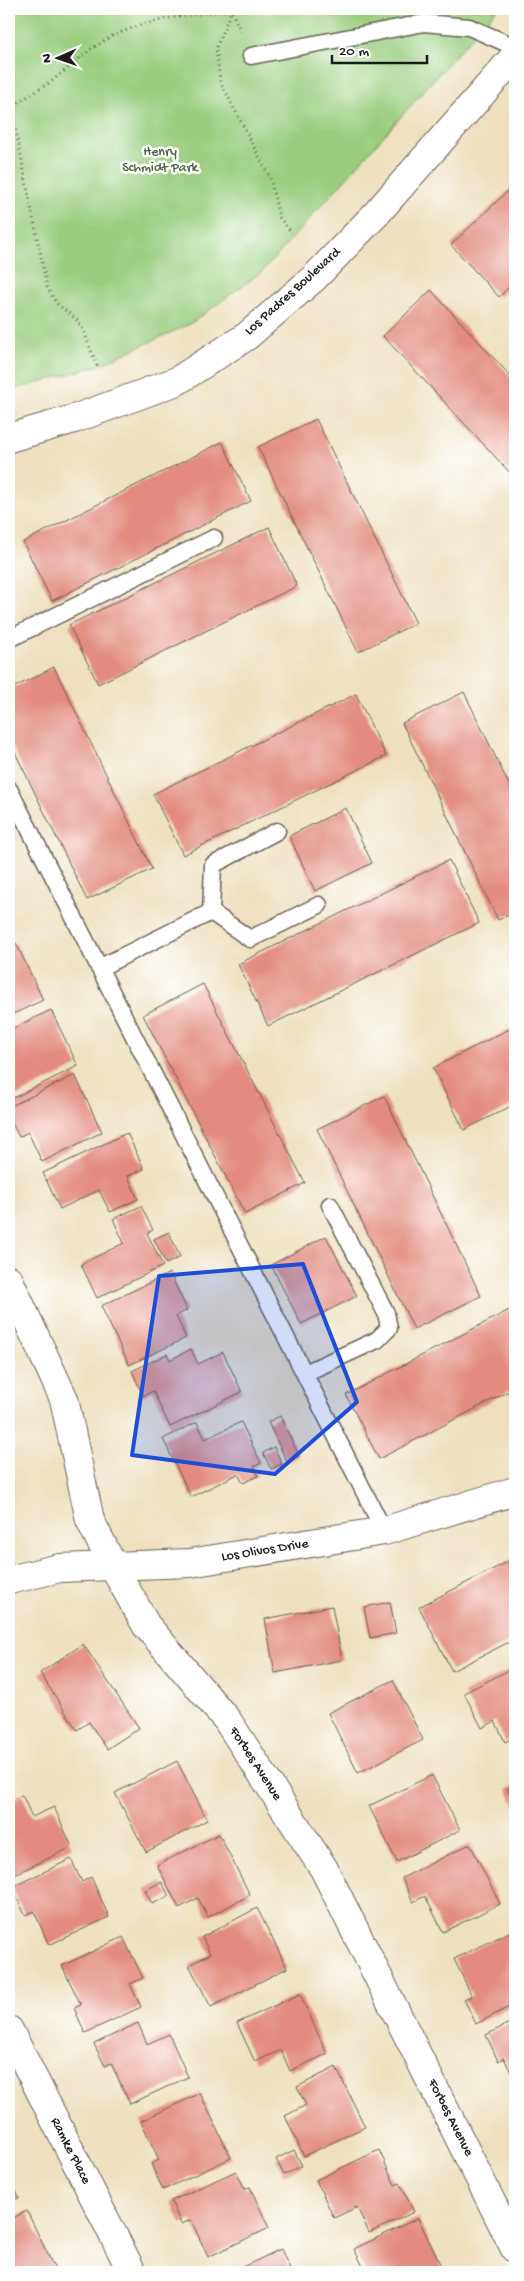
<svg xmlns="http://www.w3.org/2000/svg" width="524" height="2281" font-family="'Gochi Hand',sans-serif">
	<style>
		.green { fill: #99cd7d; stroke: #5a744c }
		.building { fill: #e38b7f }
		.lines { fill: none; stroke-linecap: round; stroke-linejoin: round }
		.service-casing { stroke: #666155; stroke-width: 19 }
		.minor-casing { stroke: #666155; stroke-width: 30 }
		.tertiary-casing { stroke: #666155; stroke-width: 30 }
		.path { stroke: #666155; stroke-width: 3; stroke-dasharray: 1 4; stroke-linecap: butt }
		.service { stroke: #fff; stroke-width: 16 }
		.minor { stroke: #fff; stroke-width: 28 }
		.tertiary { stroke: #fff; stroke-width: 28 }
		.marked { fill: #1d4ed8; fill-opacity: 0.2; stroke: #1d4ed8; stroke-width: 4; stroke-linejoin: round }
		.labels { text-anchor: middle; dominant-baseline: central; stroke-width: 5; stroke-linejoin: round; paint-order: stroke }
		.park-label { font-size: 14px; fill: #4e6343; stroke: #fff }
		.street-label { font-size: 14px; fill: #1c1c1c; stroke: #fff }
	</style>
	<rect width="100%" height="100%" fill="#fff"/>
	<filter id="ink" filterUnits="userSpaceOnUse"><feTurbulence type="fractalNoise" baseFrequency=".02" numOctaves="2"/><feDisplacementMap in="SourceGraphic" scale="10" xChannelSelector="R" yChannelSelector="G"/><feConvolveMatrix kernelMatrix="1 2 1 2 8 2 1 2 1" color-interpolation-filters="sRGB"/></filter>
	<filter id="wash" filterUnits="userSpaceOnUse"><feTurbulence type="fractalNoise" baseFrequency=".0096" numOctaves="4" result="noise"/><feDisplacementMap in="SourceGraphic" scale="20" xChannelSelector="R" yChannelSelector="G"/><feGaussianBlur stdDeviation="1.12" result="paint"/><feColorMatrix in="noise" values="0 0 0 0 0 0 0 0 0 0 0 0 0 0 0 0 0 1.4 0 .05"/><feComposite in="paint" operator="in"/></filter>
	<g filter="url(#wash)">
		<rect width="100%" height="100%" fill="#eee0bf"/>
		<path class="green" d="M9 9H497L263 271 190 324 97 366 9 391Z"/>
		<g id="blocks">
			<g class="building">
				<path d="M515 184V281L499 297 451 245Z"/>
				<path d="M431 290 515 381V478L383 336Z"/>
				<path d="M316 419 416 623 358 652 258 447Z"/>
				<path d="M222 442 251 501 52 601 23 542Z"/>
				<path d="M269 527 297 586 98 684 69 625Z"/>
				<path d="M54 667 152 869 87 900 9 740V690Z"/>
				<path d="M464 692 515 797V912L498 920 402 723Z"/>
				<path d="M356 694 386 756 183 855 153 794Z"/>
				<path d="M346 808 372 863 315 891 289 836Z"/>
				<path d="M449 860 479 923 268 1026 238 964Z"/>
				<path d="M16 943 43 1000 9 1016V947Z"/>
				<path d="M203 984 305 1183 245 1214 143 1015Z"/>
				<path d="M51 1010 78 1066 9 1100V1030Z"/>
				<path d="M515 1026V1104L464 1130 433 1068Z"/>
				<path d="M75 1075 102 1132 42 1162 28 1132 19 1137 9 1117V1107Z"/>
				<path d="M384 1096 481 1296 414 1329 317 1129Z"/>
				<path d="M127 1133 144 1169 128 1176 138 1199 110 1212 99 1190 60 1209 43 1173Z"/>
				<path d="M141 1206 153 1230 147 1233 163 1266 97 1298 81 1264 124 1243 113 1219Z"/>
				<path d="M169 1232 180 1257 166 1264 154 1239Z"/>
				<path d="M326 1236 357 1296 301 1324 271 1265Z"/>
				<path d="M170 1273 187 1310 176 1316 186 1338 129 1365 101 1306Z"/>
				<path d="M515 1307V1388L379 1459 346 1395Z"/>
				<path d="M191 1349 198 1364 223 1352 242 1392 170 1427 153 1391 143 1396 132 1371 167 1354 170 1360Z"/>
				<path d="M280 1416 299 1456 287 1462 268 1422Z"/>
				<path d="M197 1422 205 1439 241 1422 261 1463 254 1467 258 1476 243 1483 238 1474 191 1497 163 1439Z"/>
				<path d="M274 1447 282 1464 271 1469 263 1453Z"/>
				<path d="M515 1558V1639L452 1671 419 1607Z"/>
				<path d="M390 1602 396 1633 370 1638 364 1607Z"/>
				<path d="M332 1606 342 1660 275 1673 265 1619Z"/>
				<path d="M83 1644 139 1728 107 1749 89 1722 77 1730 40 1673Z"/>
				<path d="M515 1667V1737L505 1742 495 1721 482 1728 464 1693Z"/>
				<path d="M393 1680 423 1740 358 1773 328 1713Z"/>
				<path d="M177 1761 207 1820 146 1852 115 1793Z"/>
				<path d="M432 1775 460 1830 397 1862 369 1806Z"/>
				<path d="M515 1785V1806L507 1789Z"/>
				<path d="M22 1795 32 1817 54 1807 72 1847 9 1877V1801Z"/>
				<path d="M219 1834 250 1895 208 1917 198 1898 179 1908 157 1865Z"/>
				<path d="M470 1844 500 1904 443 1932 425 1896 413 1902 402 1878Z"/>
				<path d="M71 1859 82 1882 91 1877 109 1917 49 1945 34 1911 25 1915 12 1887Z"/>
				<path d="M162 1882 169 1896 152 1904 145 1890Z"/>
				<path d="M257 1908 287 1968 211 2007 189 1965 210 1954 202 1937Z"/>
				<path d="M514 1930 515 2004 476 2024 464 1999 472 1996 454 1959Z"/>
				<path d="M123 1937 143 1978 130 1984 141 2007 85 2033 74 2008 81 2005 62 1966Z"/>
				<path d="M300 1994 327 2054 290 2071 281 2050 255 2062 237 2023Z"/>
				<path d="M515 2020V2081L504 2058 498 2061 486 2035Z"/>
				<path d="M138 2023 147 2044 169 2034 188 2077 130 2104 111 2063 105 2066 94 2044Z"/>
				<path d="M336 2067 365 2127 304 2156 285 2116 306 2105 297 2087Z"/>
				<path d="M200 2093 231 2158 163 2190 151 2164 159 2160 141 2121Z"/>
				<path d="M294 2150 302 2166 284 2175 276 2159Z"/>
				<path d="M379 2150 395 2185 400 2183 414 2212 369 2233 357 2207 334 2218 316 2180Z"/>
				<path d="M236 2171 245 2189 250 2187 269 2228 208 2257 191 2220 181 2224 171 2201Z"/>
				<path d="M9 2176 19 2198 9 2202Z"/>
				<path d="M27 2211 56 2272H9V2220Z"/>
				<path d="M418 2218 444 2272H366L354 2249Z"/>
				<path d="M281 2249 291 2272H232Z"/>
			</g>
		</g>
	</g>
	<g filter="url(#ink)">
		<use href="#blocks" fill-opacity="0" stroke="#666155" stroke-width="1"/>
		<g class="lines">
			<g class="service-casing">
				<g id="service">
					<path d="M251 56 424 23 469 27 515 47"/>
					<path d="M9 639 214 538"/>
					<path d="M9 789 384 1531"/>
					<path d="M211 912 250 939 319 905"/>
					<path d="M99 968 211 912 213 865 277 831"/>
					<path d="M305 1373 377 1340 389 1328 386 1313 330 1205"/>
				</g>
			</g>
			<g class="minor-casing">
				<g id="minor">
					<path d="M9 1580 60 1568 190 1563 384 1531 515 1491"/>
					<path d="M9 2030 132 2272"/>
				</g>
			</g>
			<g class="tertiary-casing">
				<g id="tertiary">
					<path d="M9 438 74 419 177 381 247 336 314 278 376 214 515 56"/>
					<path d="M9 1280 64 1399 90 1520 114 1568 146 1625 227 1720 324 1869 515 2249"/>
				</g>
			</g>
			<g class="path">
				<path d="M232 9 216 48 220 81 270 178 279 217 292 233"/>
				<path d="M97 366 83 329 76 319 56 303 47 287 13 116 17 103 52 81 91 49 112 36 137 26 169 18 231 10 242 34"/>
			</g>
			<use href="#service" class="service"/>
			<use href="#minor" class="minor"/>
			<use href="#tertiary" class="tertiary"/>
		</g>
	</g>
	<path class="marked" d="M303 1264 357 1402 275 1474 132 1455 159 1276Z"/>
	<g class="labels">
		<g class="park-label">
			<text x="160" y="152">Henry<tspan x="160" dy="16">Schmidt Park</tspan></text>
		</g>
		<g class="street-label">
			<text transform="translate(293 292) rotate(-42)">Los Padres Boulevard</text>
			<text transform="translate(265 1551) rotate(-9)">Los Olivos Drive</text>
			<text transform="translate(255 1764) rotate(57)">Forbes Avenue</text>
			<text transform="translate(450 2118) rotate(63)">Forbes Avenue</text>
			<text transform="translate(70 2151) rotate(63)">Ramke Place</text>
		</g>
	</g>
	<rect width="524" height="2281" fill="none" stroke="#fff" stroke-width="30"/>
	<g transform="translate(58 58) rotate(268)" stroke="#ffffff" stroke-width="4" paint-order="stroke">
	<path d="M0-4L9 19L0 12L-9 19Z" fill="#1c1c1c"/>
	<text y="-8" font-size="14" font-weight="bold" text-anchor="middle" fill="#1c1c1c">N</text>
	</g>
	<path d="M332 55v8h95v-8" fill="none" stroke="#1c1c1c" stroke-width="2.5"/>
	<text x="339" y="55" font-size="15" fill="#1c1c1c" stroke="#ffffff" stroke-width="4" paint-order="stroke">20 m</text>
</svg>
